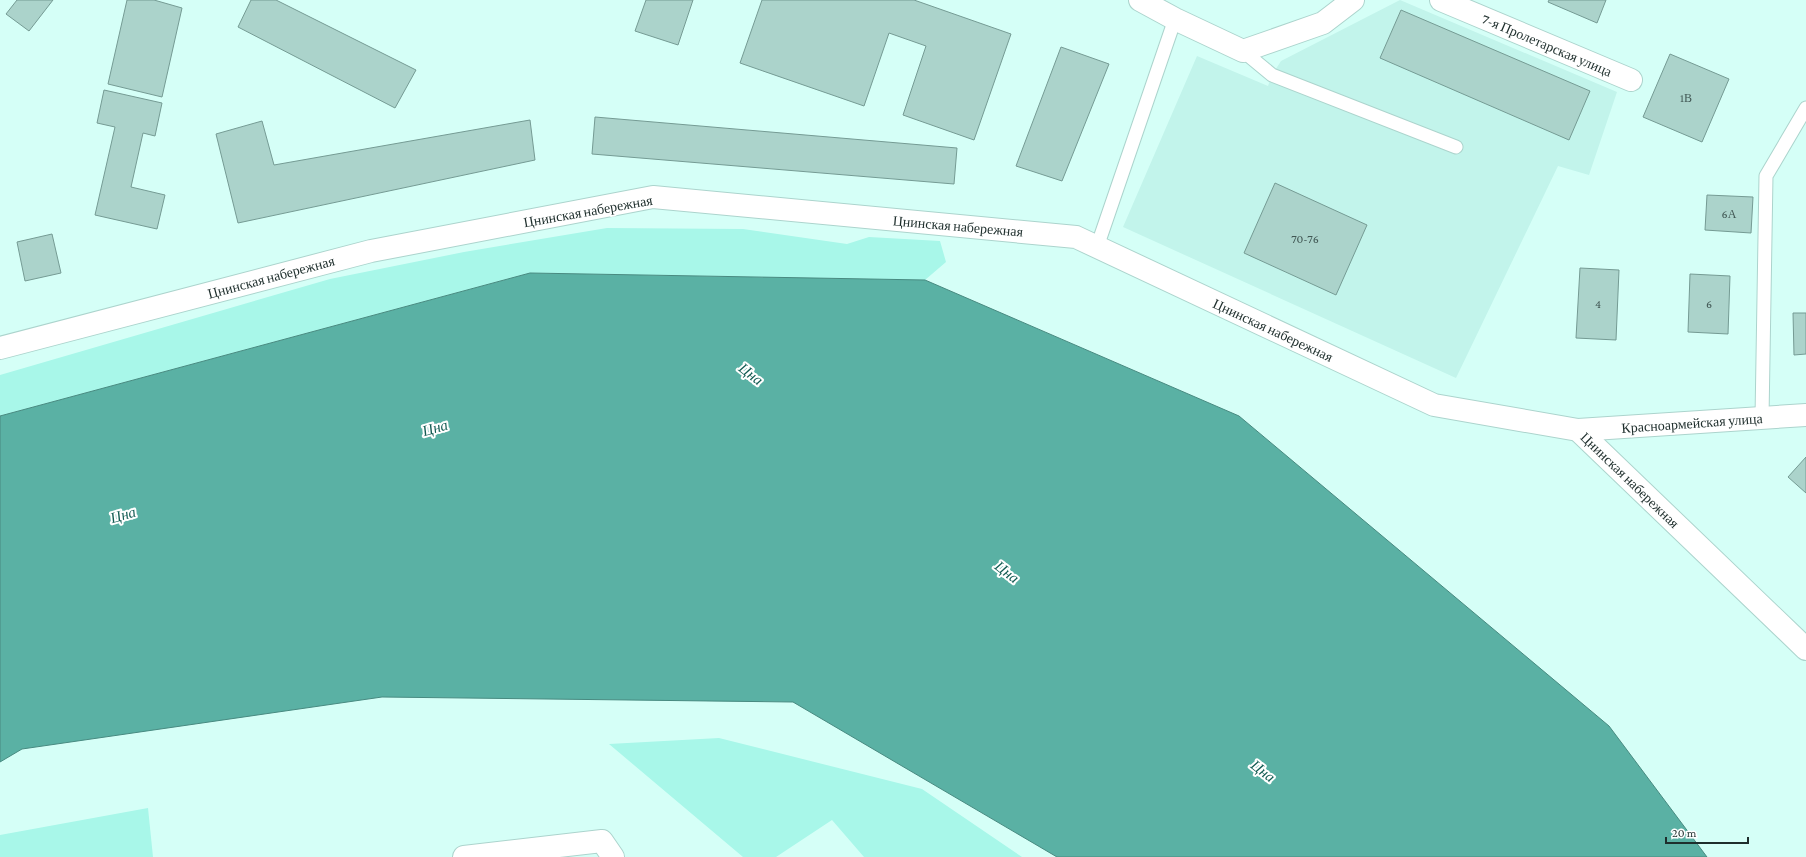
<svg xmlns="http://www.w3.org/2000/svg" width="1806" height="857" font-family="'Crimson Pro',serif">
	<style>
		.built { fill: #c2f4eb }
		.green { fill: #a8f7e9 }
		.water { fill: #5ab1a4; stroke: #488a80 }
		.building { fill: #abd3cb; stroke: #759b94 }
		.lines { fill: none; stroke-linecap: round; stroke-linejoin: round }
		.lane-casing { stroke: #acd4cd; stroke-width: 15 }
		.street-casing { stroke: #acd4cd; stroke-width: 24 }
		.lane { stroke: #fff; stroke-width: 13 }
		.street { stroke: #fff; stroke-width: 22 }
		.labels { text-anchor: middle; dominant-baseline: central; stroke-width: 4; stroke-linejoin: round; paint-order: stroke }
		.number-label { font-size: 12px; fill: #415754 }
		.street-label { font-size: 14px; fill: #1e2e2c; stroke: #fff }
		.water-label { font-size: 15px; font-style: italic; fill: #115b52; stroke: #fff }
	</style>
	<rect width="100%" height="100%" fill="#d5fff7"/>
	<path class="built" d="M1400 0 1617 92 1589 175 1558 166 1456 378 1123 227 1197 56 1268 86 1272 75 1281 61Z"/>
	<g class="green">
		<path d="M607 228 743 229 847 244 869 237 940 241 946 262 925 280 530 273 0 416V375L330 279 464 252Z"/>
		<path d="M719 738 922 789 1022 857H864L832 820 776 857H743L609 744Z"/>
		<path d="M148 808 153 857H0V835Z"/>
	</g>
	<path class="water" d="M530 273 925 280 1239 416 1609 726 1707 857H1057L793 702 382 697 22 749 0 762V416Z"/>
	<g class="building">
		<path d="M17 0H53L29 31 6 14Z"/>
		<path d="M127 0H154L182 8 162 97 108 84Z"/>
		<path d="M251 0H276L416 70 395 108 238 27Z"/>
		<path d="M646 0H693L678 45 635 31Z"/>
		<path d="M762 0H914L1011 34 974 140 903 115 926 46 889 33 864 106 740 63Z"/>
		<path d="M1549 0H1606L1597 23 1548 2Z"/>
		<path d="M1401 10 1590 91 1569 140 1380 58Z"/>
		<path d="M1061 47 1109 64 1062 181 1016 166Z"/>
		<path d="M1670 54 1729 79 1702 142 1643 117Z"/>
		<path d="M104 90 162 103 155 136 143 133 131 187 165 195 157 229 95 215 115 127 97 123Z"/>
		<path d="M595 117 957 148 954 184 592 154Z"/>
		<path d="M530 120 535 160 238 223 216 134 262 121 274 165Z"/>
		<path d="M1275 183 1367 225 1336 295 1244 253Z"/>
		<path d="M1707 195 1753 197 1751 233 1705 230Z"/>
		<path d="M52 234 61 273 25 281 17 242Z"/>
		<path d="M1580 268 1619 270 1616 340 1576 338Z"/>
		<path d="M1690 274 1730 276 1728 334 1688 332Z"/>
		<path d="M1793 313H1806V354L1794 355Z"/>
		<path d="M1806 457V493L1788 477Z"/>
	</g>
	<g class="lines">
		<g class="lane-casing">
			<g id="lane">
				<path d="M1243 51 1272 75 1456 147"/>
				<path d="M1097 247 1175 19"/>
				<path d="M1762 418 1766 176 1806 108"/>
			</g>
		</g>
		<g class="street-casing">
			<g id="street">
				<path d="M1140 0 1175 19 1243 51 1323 23 1353 0"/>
				<path d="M1441 0 1631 80"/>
				<path d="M0 348 371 251 653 197 1076 237 1434 405 1578 430 1806 415"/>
				<path d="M1578 430 1806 649"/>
				<path d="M464 857 602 841 613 857"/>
			</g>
		</g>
		<use href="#lane" class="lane"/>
		<use href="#street" class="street"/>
	</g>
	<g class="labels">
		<g class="number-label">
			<text x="1686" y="98">1В</text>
			<text x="1729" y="214">6А</text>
			<text x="1305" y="239">70-76</text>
			<text x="1598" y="304">4</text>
			<text x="1709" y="304">6</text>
		</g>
		<g class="street-label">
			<text transform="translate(1547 45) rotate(23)">7-я Пролетарская улица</text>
			<text transform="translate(588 211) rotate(-10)">Цнинская набережная</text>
			<text transform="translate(958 226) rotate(5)">Цнинская набережная</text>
			<text transform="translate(271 277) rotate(-15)">Цнинская набережная</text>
			<text transform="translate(1273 330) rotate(25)">Цнинская набережная</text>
			<text transform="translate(1692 423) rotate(-4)">Красноармейская улица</text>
			<text transform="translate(1630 480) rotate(44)">Цнинская набережная</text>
		</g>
		<g class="water-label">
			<text transform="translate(751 374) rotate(38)">Цна</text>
			<text transform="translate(435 428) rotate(-16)">Цна</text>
			<text transform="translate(123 515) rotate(-16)">Цна</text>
			<text transform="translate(1007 572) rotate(38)">Цна</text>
			<text transform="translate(1263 771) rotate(38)">Цна</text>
		</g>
	</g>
	<path d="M1666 837v6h82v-6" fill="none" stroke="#1e2e2c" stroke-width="2"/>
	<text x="1672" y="837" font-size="12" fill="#1e2e2c" stroke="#ffffff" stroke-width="3" paint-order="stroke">20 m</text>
</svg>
